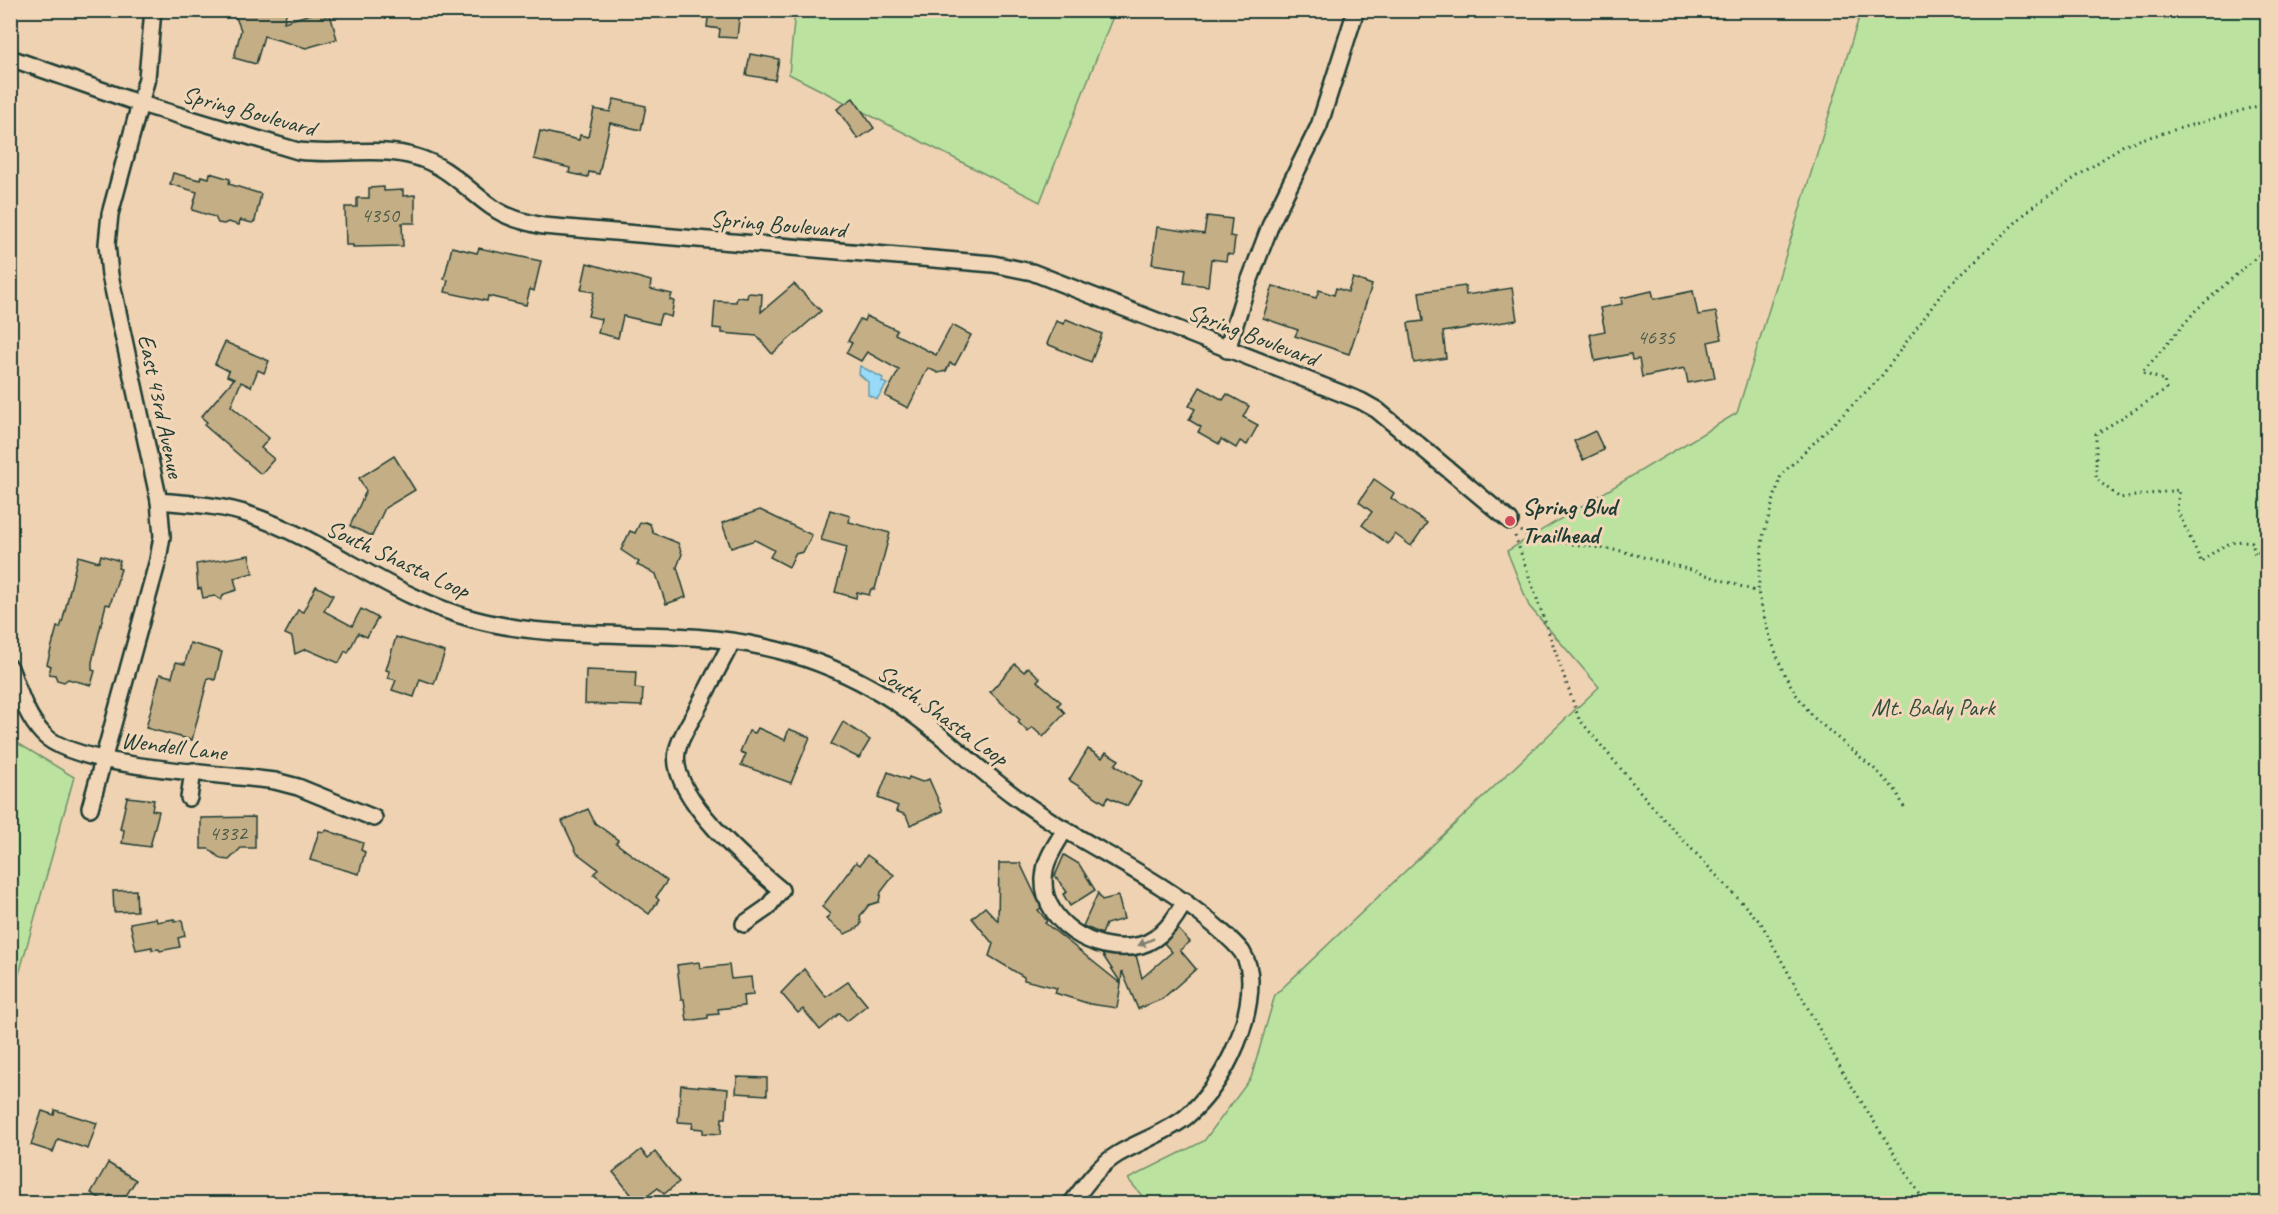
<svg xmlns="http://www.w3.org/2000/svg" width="2278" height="1214" font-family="Caveat,sans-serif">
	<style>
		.green { fill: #bbe39f; stroke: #6d906a; stroke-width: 1.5 }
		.water { fill: #97dbf9; stroke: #679caa; stroke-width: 1.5 }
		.building { fill: #c4ae86; stroke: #1f3d34; stroke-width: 1.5 }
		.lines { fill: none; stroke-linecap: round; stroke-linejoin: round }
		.minor-casing { stroke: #1f3d34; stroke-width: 20 }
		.path { stroke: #1f3d34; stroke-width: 3; stroke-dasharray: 1.5 4.5; stroke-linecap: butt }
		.minor { stroke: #f2d6b8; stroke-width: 15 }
		.oneway { fill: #7e826f }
		.poi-dot { fill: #d1495b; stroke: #f2d6b8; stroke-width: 2 }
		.labels { text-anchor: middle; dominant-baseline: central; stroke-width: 6; stroke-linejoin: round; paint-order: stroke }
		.number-label { font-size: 21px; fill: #485948 }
		.street-label { font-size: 24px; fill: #1f3d34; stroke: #f2d6b8 }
		.poi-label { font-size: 24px; font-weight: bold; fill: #1f3d34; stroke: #f2d6b8; text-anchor: start }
		.park-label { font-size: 24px; fill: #2f4e3f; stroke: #f2d6b8 }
	</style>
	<rect width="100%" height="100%" fill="#efd2b1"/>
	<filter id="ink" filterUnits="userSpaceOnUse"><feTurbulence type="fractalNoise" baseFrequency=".0167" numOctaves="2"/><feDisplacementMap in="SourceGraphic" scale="12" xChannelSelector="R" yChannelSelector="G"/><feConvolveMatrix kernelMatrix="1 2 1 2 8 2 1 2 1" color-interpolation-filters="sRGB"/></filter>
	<g filter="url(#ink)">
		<g class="green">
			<path d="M795 11H1115L1040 202 789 74Z"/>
			<path d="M1861 11H2267V1203H1148L1128 1179 1204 1141 1251 1078 1275 995 1599 687 1529 606 1507 551 1737 413Z"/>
			<path d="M10 728 19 744 74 777 16 985 10 984Z"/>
		</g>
		<path class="water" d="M860 366 883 378 882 382 887 384 877 399 868 395V382L859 374Z"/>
		<g class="building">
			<path d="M233 10H287L284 22 324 10 325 16 330 14 337 39 306 48 264 36 256 64 234 58 241 30Z"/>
			<path d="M709 10H740L737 38 719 37 720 29 707 27Z"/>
			<path d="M750 54 779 59 775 80 746 75Z"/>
			<path d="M853 98 874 128 858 139 837 109Z"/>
			<path d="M614 99 646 106 641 130 610 123 599 174 589 172 588 177 569 173 570 168 534 159 540 131 579 140 580 135 588 137 594 109 610 112Z"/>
			<path d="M173 173 200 180 201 176 209 178 210 173 230 179 229 184 261 194 255 221 252 223 240 220 239 225 228 222 224 224 218 223 215 217 192 210 197 192 170 184Z"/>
			<path d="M384 187V191L403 190V196L415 195V223H402L403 246 353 247V245H346L345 207H357V198H369V188Z"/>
			<path d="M1207 216 1232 219 1230 236 1235 237 1233 255 1227 254 1226 261 1211 259 1208 286 1184 283 1186 269 1152 264 1157 227 1204 234Z"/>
			<path d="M452 247 477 253 479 248 541 261 534 291 530 289 526 305 488 296 487 301 445 292 448 280 444 279Z"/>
			<path d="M587 263 651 281 650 289 672 294 670 300 674 301 671 317 661 314 658 324 623 316 618 338 598 333 601 319 588 316 594 292 581 290Z"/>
			<path d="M1353 278 1372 285 1349 354 1295 336 1298 330 1263 318 1273 286 1316 298 1319 290 1334 295 1336 288 1348 292Z"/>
			<path d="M794 284 821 311 772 354 757 336 722 333V329L713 328 715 301 736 302 737 297 747 298 748 293 762 294 761 312Z"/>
			<path d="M1465 286 1466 295 1512 288 1517 320 1443 332 1446 358 1414 363 1408 323 1423 321 1419 292Z"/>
			<path d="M1652 291 1654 299 1693 291 1698 315 1716 312 1722 339 1708 342 1715 378 1688 383 1685 368 1642 377 1639 359 1632 360 1631 354 1595 361 1590 334 1605 331 1600 308 1622 304 1621 298Z"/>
			<path d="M866 316 897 330 895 334 936 355 952 325 971 335 955 365 950 363 946 371 938 373 928 368 908 408 885 396 899 370 867 352 861 361 846 353 852 343 848 341 860 319 864 321Z"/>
			<path d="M1066 319 1102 334 1091 362 1047 344 1056 321 1064 324Z"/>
			<path d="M225 342 269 361 264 373 258 370 251 387 241 382 231 406 269 438 261 448 274 459 261 474 204 425 207 422 201 417 234 379 227 376 229 371 215 364Z"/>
			<path d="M1200 387 1223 400 1227 394 1249 406 1243 417 1258 425 1247 445 1240 441 1236 448 1221 439 1219 444 1198 432 1201 427 1189 420 1195 409 1189 406Z"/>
			<path d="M1595 431 1604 450 1583 460 1574 441Z"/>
			<path d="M394 456 415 490 385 508 372 536 350 526 366 491 359 478Z"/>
			<path d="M1374 479 1394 493 1391 498 1427 523 1411 546 1395 534 1388 544 1362 525 1372 512 1359 502Z"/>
			<path d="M760 510 812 535 803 552 795 554 789 567 770 557 774 550 755 540 731 548 722 523Z"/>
			<path d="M830 510 850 516 849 522 890 533 875 589H871L869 595 857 592 856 598 835 592 847 547 821 540Z"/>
			<path d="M645 522 650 524 653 533 678 543 682 554 677 567 686 597 666 604 656 574 637 565 639 562 621 550 630 531 635 533 640 523Z"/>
			<path d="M101 555 120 561 118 568 121 569 110 605 106 604 92 662V670L95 671 91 685 68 679 64 682 57 680 55 675 49 674 51 666 47 664 57 627 60 628 63 619 78 556 99 562Z"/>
			<path d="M249 555 253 573 234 578 237 590 224 594 221 600 215 596 203 598 201 588 198 589 196 564Z"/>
			<path d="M316 586 333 595 324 611 352 626 361 609 378 618 367 637 358 633 348 653 345 651 339 663 306 649 295 654 292 637 285 634 298 610 303 612Z"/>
			<path d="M396 637 445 652 434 684 420 679 414 697 392 690 396 680 388 678 389 671 386 670Z"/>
			<path d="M190 643 222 652 215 680 208 678 192 740 146 728 160 674 172 677 176 662 185 664Z"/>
			<path d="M1015 664 1024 672 1028 667 1040 678 1037 681 1061 702 1058 705 1065 713 1043 737 1032 727 1028 732 1018 722 1020 720 990 692Z"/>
			<path d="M586 670 636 672 635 688 643 689 642 706 585 704Z"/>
			<path d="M843 722 870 740 859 758 831 744Z"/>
			<path d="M758 728 785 740 789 729 810 737 791 783 741 765 746 754 740 752 749 731 755 733Z"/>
			<path d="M1088 749 1102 758 1106 752 1119 760 1115 765 1142 782 1127 806 1108 797 1105 803 1069 780Z"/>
			<path d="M888 772 908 780 909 777 922 782 929 779 943 811 910 825 906 815 896 811 898 806 878 798Z"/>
			<path d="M127 797 154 800 152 810 159 811 150 847 122 843 124 830 120 829Z"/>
			<path d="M588 809 595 823 618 840 616 843 667 881 656 897 659 900 649 914 594 874 598 869 577 853 562 821Z"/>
			<path d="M255 817V848H241L229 860 221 859 209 849H201V818Z"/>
			<path d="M326 830 363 843 361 850 365 852 359 874 310 860 319 831 325 832Z"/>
			<path d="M867 855 894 875 881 892 879 902 869 905 860 916 861 924 858 928 845 934 826 919 830 914 822 907 856 862 860 865Z"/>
			<path d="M1064 855 1079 864 1095 890 1070 906 1063 894 1067 892 1055 876Z"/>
			<path d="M999 863H1020L1039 903 1041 908 1038 910 1047 921 1045 923 1121 984 1117 1008 1090 1004 1055 993 1057 988 1024 980V977L989 956 993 944 972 918 985 907 998 921Z"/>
			<path d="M136 890 137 911 114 912 113 891Z"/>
			<path d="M1098 893 1102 900 1118 896 1124 919 1106 924 1102 934 1083 926Z"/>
			<path d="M156 918 157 922 174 919V922L182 920 185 936 178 938 180 947 160 951 159 949 152 950V947L136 950 130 923Z"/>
			<path d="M1178 929 1190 942 1180 950 1196 969 1162 999 1138 1009 1122 971 1121 983 1102 954 1136 955 1142 978 1172 952 1164 943Z"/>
			<path d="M699 962 700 968 729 965 731 979 751 977 753 995 743 996 744 1006 718 1009 719 1014 708 1015V1018L687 1021 684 999H681L677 965Z"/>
			<path d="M804 969 826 997 848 982 867 1005 847 1021 840 1013 820 1030 803 1009 798 1013 781 993Z"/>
			<path d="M737 1077 767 1078V1095L736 1093Z"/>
			<path d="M681 1085 728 1089 726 1118H722L721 1134 703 1133V1129L692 1128 693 1123 678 1122Z"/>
			<path d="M55 1110 97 1123 88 1149 58 1139 53 1152 31 1145 42 1111 54 1115Z"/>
			<path d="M641 1150 648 1158 655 1152 679 1182 664 1194 658 1188 638 1203 613 1172Z"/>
			<path d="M108 1163 136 1180 122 1202 110 1195 106 1202 91 1193Z"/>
		</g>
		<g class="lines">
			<g class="minor-casing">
				<g id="minor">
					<path d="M10 58 141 104 298 151C337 156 378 146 416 157 448 166 466 189 492 207 507 218 525 222 543 226L993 264 1032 272 1361 401 1377 410 1510 521"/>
					<path d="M1227 350 1244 295 1272 221 1319 126 1356 10"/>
					<path d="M159 501C190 504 221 505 250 515 328 541 393 598 473 619 569 645 669 625 764 647 801 655 840 670 872 688 924 716 966 760 1013 795 1077 843 1153 873 1214 925 1223 933 1234 941 1242 952 1247 960 1250 970 1250 981 1250 1029 1222 1086 1186 1117 1166 1133 1140 1141 1118 1154 1098 1166 1085 1185 1071 1204"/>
					<path d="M732 642C719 666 707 690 694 715 688 726 679 739 677 752 669 796 750 864 781 890L767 908 744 924"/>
					<path d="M10 668C19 691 26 716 43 734 76 769 223 773 275 781L298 787 374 818"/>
					<path d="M189 798 193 771"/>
					<path d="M90 808 158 560 162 536 159 501 110 275 107 244 110 214 147 78 153 10"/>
					<path d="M1065 829C1058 842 1047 856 1045 870 1035 921 1097 957 1141 945 1162 939 1175 919 1185 901"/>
				</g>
			</g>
			<g class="path">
				<path d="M2268 247 2196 310 2142 373 2164 380 2166 390 2096 434V479L2120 498 2179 490 2177 510 2202 563C2214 549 2233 538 2252 542L2255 555 2268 546"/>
				<path d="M1521 531 1530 538 1621 551 1691 570 1758 592"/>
				<path d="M1515 536 1579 719 1658 813 1761 923 1844 1074 1926 1204"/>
				<path d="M1904 807 1896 791 1878 772 1814 718 1795 693 1781 667 1768 631 1758 592 1763 536 1781 475 1880 378 1945 289 2032 207 2125 144 2268 103"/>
			</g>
			<use href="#minor" class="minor"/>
		</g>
		<defs><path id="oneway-solid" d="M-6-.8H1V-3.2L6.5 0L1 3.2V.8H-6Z" transform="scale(1.5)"/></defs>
		<use class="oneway" href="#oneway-solid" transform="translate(1146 942) rotate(156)"/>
	</g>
	<circle class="poi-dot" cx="1510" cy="521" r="6"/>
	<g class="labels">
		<g class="number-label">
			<text x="380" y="215">4350</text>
			<text x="1656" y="337">4635</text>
			<text x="228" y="833">4332</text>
		</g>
		<g class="street-label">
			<text transform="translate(249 111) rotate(15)">Spring Boulevard</text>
			<text transform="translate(778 224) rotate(5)">Spring Boulevard</text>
			<text transform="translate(1253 335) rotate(21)">Spring Boulevard</text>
			<text transform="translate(161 406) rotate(78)">East 43rd Avenue</text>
			<text transform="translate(398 559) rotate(25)">South Shasta Loop</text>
			<text transform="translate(943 715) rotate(36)">South Shasta Loop</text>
			<text transform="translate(174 746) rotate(7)">Wendell Lane</text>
		</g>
		<g class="poi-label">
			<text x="1522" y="507">Spring Blvd<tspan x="1522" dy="28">Trailhead</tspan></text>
		</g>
		<g class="park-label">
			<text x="1933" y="707">Mt. Baldy Park</text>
		</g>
	</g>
	<rect width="2278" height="1214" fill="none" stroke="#f2d6b8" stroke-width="36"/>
	<rect x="18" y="18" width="2242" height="1178" fill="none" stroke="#1f3d34" stroke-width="2" filter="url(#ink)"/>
</svg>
